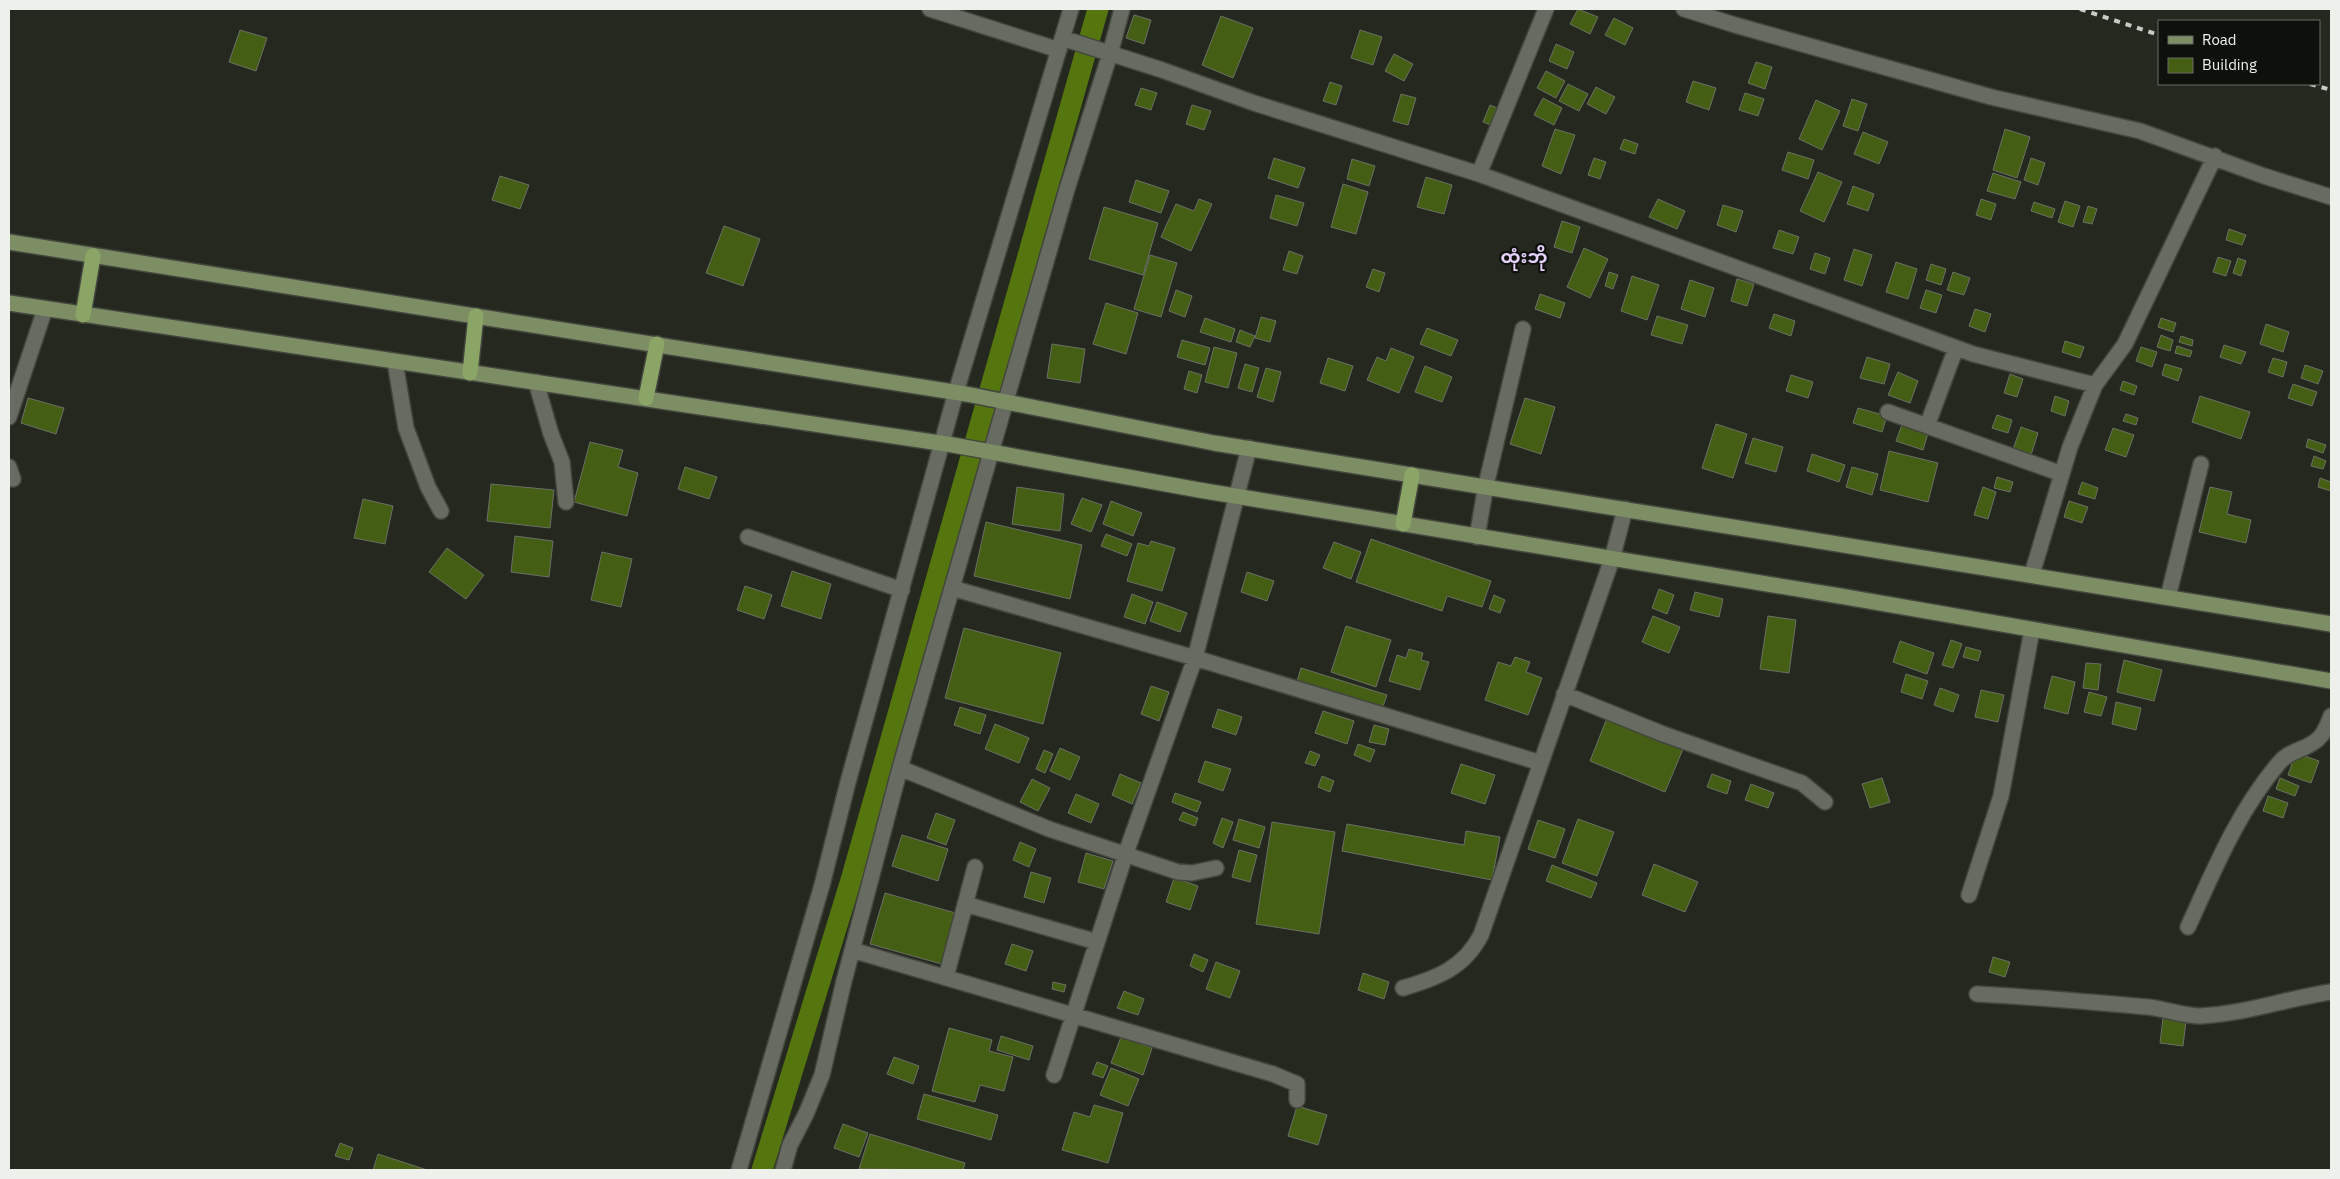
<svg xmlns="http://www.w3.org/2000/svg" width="2340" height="1179" viewBox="0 0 2340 1179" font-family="'IBM Plex Sans','Noto Sans Myanmar',sans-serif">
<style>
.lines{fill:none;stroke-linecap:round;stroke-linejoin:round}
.canal{stroke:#55760e;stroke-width:21}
.building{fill:#445e14;stroke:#6b7065}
.street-casing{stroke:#43463e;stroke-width:18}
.primary-casing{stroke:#43463e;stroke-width:18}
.highway-casing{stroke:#43463e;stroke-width:18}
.street{stroke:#676b61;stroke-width:15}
.primary{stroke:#7d8e64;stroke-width:15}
.highway{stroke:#8ba566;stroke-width:15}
.rail{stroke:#c8cbc5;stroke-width:4;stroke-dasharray:6 6;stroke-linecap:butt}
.labels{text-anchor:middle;stroke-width:4.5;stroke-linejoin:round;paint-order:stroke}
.quarter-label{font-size:18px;font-weight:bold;fill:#e5d1fa;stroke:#0e100c}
</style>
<rect width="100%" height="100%" fill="#24281f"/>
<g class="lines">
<path class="canal" d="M 762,1170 L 851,880 L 1098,9"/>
</g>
<path class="building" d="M 1578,9 L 1598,17 L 1590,34 L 1570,24 Z
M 1134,15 L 1151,20 L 1144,44 L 1126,38 Z
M 1221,16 L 1253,28 L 1233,78 L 1202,65 Z
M 1614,18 L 1633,28 L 1625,45 L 1605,35 Z
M 240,30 L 267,38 L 256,71 L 229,62 Z
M 1360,30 L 1382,37 L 1373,65 L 1351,58 Z
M 1556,44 L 1574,52 L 1567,69 L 1549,61 Z
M 1394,54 L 1413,64 L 1404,81 L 1385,71 Z
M 1756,62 L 1772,67 L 1765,89 L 1748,83 Z
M 1546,71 L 1565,81 L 1556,98 L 1537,88 Z
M 1693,81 L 1716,88 L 1709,110 L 1686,102 Z
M 1330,82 L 1342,86 L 1336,105 L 1323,101 Z
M 1568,84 L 1588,94 L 1579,111 L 1559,101 Z
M 1596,87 L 1615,97 L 1606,114 L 1587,104 Z
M 1141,88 L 1157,93 L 1151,110 L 1135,105 Z
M 1745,93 L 1764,99 L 1758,116 L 1739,110 Z
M 1401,94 L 1416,98 L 1408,125 L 1393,121 Z
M 1543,98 L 1562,108 L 1554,125 L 1534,115 Z
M 1852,99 L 1867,104 L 1858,131 L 1843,126 Z
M 1816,100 L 1840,111 L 1822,150 L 1799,139 Z
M 1192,105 L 1211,111 L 1204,130 L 1186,124 Z
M 1490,105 L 1502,110 L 1496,127 L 1483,122 Z
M 1555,129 L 1575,135 L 1561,174 L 1542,166 Z
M 2005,129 L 2030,137 L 2017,178 L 1993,170 Z
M 1863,132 L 1888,142 L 1879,164 L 1854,154 Z
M 1624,139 L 1638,144 L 1635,154 L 1620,149 Z
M 1788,152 L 1814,160 L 1808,179 L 1782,170 Z
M 1274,158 L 1305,168 L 1298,188 L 1268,178 Z
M 1594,158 L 1606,162 L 1600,179 L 1588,175 Z
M 2031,158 L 2045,163 L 2038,185 L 2024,180 Z
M 1352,159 L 1375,166 L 1369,186 L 1347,179 Z
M 1818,172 L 1842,182 L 1824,222 L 1800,211 Z
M 1993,173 L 2021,182 L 2015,199 L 1987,191 Z
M 500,176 L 529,185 L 520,209 L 492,200 Z
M 1426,177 L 1452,185 L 1444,214 L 1417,207 Z
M 1136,180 L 1169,191 L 1161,213 L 1129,202 Z
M 1343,184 L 1368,192 L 1356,234 L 1331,227 Z
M 1853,186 L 1874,194 L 1868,211 L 1847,204 Z
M 1276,195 L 1304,203 L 1297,226 L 1270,218 Z
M 1199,199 L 1212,204 L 1191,251 L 1161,237 L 1176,204 L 1194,211 Z
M 1658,199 L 1685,211 L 1677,229 L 1649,217 Z
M 1981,199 L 1996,204 L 1991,220 L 1976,215 Z
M 2065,201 L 2080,206 L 2073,227 L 2058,222 Z
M 2034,202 L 2055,209 L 2052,218 L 2031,211 Z
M 1723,205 L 1743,211 L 1736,232 L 1717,225 Z
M 2088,206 L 2097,209 L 2092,224 L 2083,222 Z
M 1104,207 L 1158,223 L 1143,275 L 1089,259 Z
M 1562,221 L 1580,227 L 1572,253 L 1554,247 Z
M 724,226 L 760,239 L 743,286 L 706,273 Z
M 2229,229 L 2246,235 L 2242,245 L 2226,240 Z
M 1779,230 L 1799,237 L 1793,254 L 1773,248 Z
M 1584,248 L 1608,259 L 1590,298 L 1567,287 Z
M 1854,249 L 1872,255 L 1862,286 L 1844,280 Z
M 1289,251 L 1303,256 L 1297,274 L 1283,270 Z
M 1815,253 L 1830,258 L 1825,274 L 1810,269 Z
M 1150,255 L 1177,263 L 1161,317 L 1134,309 Z
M 2218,257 L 2231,261 L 2226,276 L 2213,272 Z
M 2238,258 L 2246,261 L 2241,276 L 2233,273 Z
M 1896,262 L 1917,269 L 1908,299 L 1886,292 Z
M 1931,264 L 1946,269 L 1941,285 L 1926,280 Z
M 1373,269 L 1385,273 L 1379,292 L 1366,287 Z
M 1609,272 L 1618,275 L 1613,289 L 1605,286 Z
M 1953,272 L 1970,278 L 1964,295 L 1947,290 Z
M 1632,276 L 1659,285 L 1647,320 L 1621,311 Z
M 1737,279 L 1754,284 L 1747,306 L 1731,301 Z
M 1690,280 L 1714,288 L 1705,317 L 1681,309 Z
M 1176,290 L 1192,296 L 1185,317 L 1169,311 Z
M 1926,290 L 1942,295 L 1936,313 L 1920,308 Z
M 1540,294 L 1565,303 L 1560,318 L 1535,309 Z
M 1106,303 L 1138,313 L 1126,354 L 1093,344 Z
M 1975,309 L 1991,314 L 1985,332 L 1969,326 Z
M 1774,314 L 1795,321 L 1791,336 L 1769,328 Z
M 1657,316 L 1688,325 L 1682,344 L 1651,335 Z
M 1261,317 L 1276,321 L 1270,342 L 1255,338 Z
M 1205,318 L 1235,329 L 1231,342 L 1200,332 Z
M 2161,318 L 2176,323 L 2173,332 L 2158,327 Z
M 2266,324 L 2289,332 L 2283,352 L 2260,344 Z
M 1427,328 L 1458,340 L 1451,356 L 1420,344 Z
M 1240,330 L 1255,336 L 1250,347 L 1236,342 Z
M 2161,335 L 2173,340 L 2170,351 L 2157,347 Z
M 2181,336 L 2193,340 L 2192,346 L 2179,342 Z
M 1182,340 L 1210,348 L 1205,365 L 1177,357 Z
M 2065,341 L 2084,347 L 2080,358 L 2062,352 Z
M 1052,344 L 1085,349 L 1080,383 L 1047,378 Z
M 2224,345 L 2246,352 L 2241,364 L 2220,357 Z
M 2177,346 L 2192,351 L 2190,357 L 2175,353 Z
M 1214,347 L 1237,353 L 1228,388 L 1205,382 Z
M 2141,347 L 2157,352 L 2152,367 L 2136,361 Z
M 1391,348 L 1414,357 L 1399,393 L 1367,380 L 1377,357 L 1386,361 Z
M 1867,357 L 1890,364 L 1884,384 L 1860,378 Z
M 1328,358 L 1353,366 L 1345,391 L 1320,383 Z
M 2273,358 L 2287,362 L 2283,377 L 2268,372 Z
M 1245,364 L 1259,368 L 1252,392 L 1238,388 Z
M 2165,364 L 2182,369 L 2178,381 L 2162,375 Z
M 2305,365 L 2323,371 L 2318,384 L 2301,378 Z
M 1425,366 L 1452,377 L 1442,402 L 1415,392 Z
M 1266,368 L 1281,372 L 1273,402 L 1257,397 Z
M 1189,371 L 1202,375 L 1197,393 L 1184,389 Z
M 1898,372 L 1918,381 L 1910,403 L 1888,395 Z
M 2010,374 L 2023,379 L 2017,397 L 2004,393 Z
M 1791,375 L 1813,382 L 1808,398 L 1786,391 Z
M 2123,381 L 2137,386 L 2134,395 L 2120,390 Z
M 2293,384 L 2317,392 L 2312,406 L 2288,398 Z
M 2055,396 L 2069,401 L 2065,416 L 2051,411 Z
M 2200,396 L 2250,412 L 2241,439 L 2192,422 Z
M 28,398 L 64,408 L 56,434 L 21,423 Z
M 1525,398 L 1555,407 L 1541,454 L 1510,444 Z
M 1858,408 L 1887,416 L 1882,432 L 1853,423 Z
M 2126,414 L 2138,418 L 2136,425 L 2123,421 Z
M 1997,415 L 2012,420 L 2008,433 L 1992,428 Z
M 1903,422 L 1929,430 L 1923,450 L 1896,441 Z
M 1716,424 L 1747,434 L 1733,478 L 1702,468 Z
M 2021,427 L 2038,433 L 2031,455 L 2013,449 Z
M 2113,428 L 2134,435 L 2126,457 L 2105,450 Z
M 1753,438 L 1783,447 L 1776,472 L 1745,463 Z
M 2308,439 L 2326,445 L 2323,453 L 2306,447 Z
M 590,442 L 623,450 L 618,467 L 638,473 L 627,516 L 574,502 Z
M 1889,451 L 1938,463 L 1928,502 L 1880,490 Z
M 1812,454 L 1845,465 L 1839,482 L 1807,471 Z
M 2314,456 L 2326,461 L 2323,469 L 2311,466 Z
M 685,467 L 717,477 L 709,499 L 678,489 Z
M 1852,467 L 1878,474 L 1872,495 L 1846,487 Z
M 1997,477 L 2013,482 L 2010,492 L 1994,488 Z
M 2320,478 L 2331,482 L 2331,491 L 2318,487 Z
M 2082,482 L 2098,488 L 2095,499 L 2078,494 Z
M 491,484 L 554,490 L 550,528 L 487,521 Z
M 1017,487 L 1064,494 L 1060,531 L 1012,524 Z
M 1983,487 L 1996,492 L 1988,519 L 1974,515 Z
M 2210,487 L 2232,492 L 2227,514 L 2251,520 L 2246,543 L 2199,532 Z
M 1082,498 L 1102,505 L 1091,532 L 1071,524 Z
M 363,499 L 393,506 L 385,544 L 354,538 Z
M 1111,501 L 1142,513 L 1133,536 L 1103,524 Z
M 2069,501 L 2088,507 L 2082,523 L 2064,517 Z
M 986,522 L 1082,545 L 1070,599 L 974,576 Z
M 1106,534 L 1132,544 L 1127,556 L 1101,546 Z
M 515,536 L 553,541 L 549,577 L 511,572 Z
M 1371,539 L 1491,581 L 1482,607 L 1447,596 L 1442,611 L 1356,582 Z
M 1151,541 L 1175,548 L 1162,591 L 1127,581 L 1138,543 L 1149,546 Z
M 1334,542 L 1361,552 L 1351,579 L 1323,568 Z
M 447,548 L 484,575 L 466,599 L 429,572 Z
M 602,552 L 632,559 L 621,607 L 591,600 Z
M 792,571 L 831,584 L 821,619 L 781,606 Z
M 1247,572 L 1274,581 L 1267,601 L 1241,592 Z
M 745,586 L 772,595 L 764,619 L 737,610 Z
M 1659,589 L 1674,595 L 1667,614 L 1652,608 Z
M 1695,592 L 1723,599 L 1719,617 L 1690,610 Z
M 1132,594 L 1153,602 L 1145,624 L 1124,617 Z
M 1494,595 L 1505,600 L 1500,613 L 1489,609 Z
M 1157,602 L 1187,613 L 1180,632 L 1150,621 Z
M 1653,616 L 1680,627 L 1669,653 L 1642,642 Z
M 1768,616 L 1796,620 L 1789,673 L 1760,669 Z
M 1346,626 L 1391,640 L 1376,687 L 1331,672 Z
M 964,628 L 1061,653 L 1043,724 L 945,698 Z
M 1951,640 L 1962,644 L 1953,668 L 1942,665 Z
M 1900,641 L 1934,653 L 1927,674 L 1893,662 Z
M 1966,647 L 1981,651 L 1978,661 L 1963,657 Z
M 1409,649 L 1423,653 L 1421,660 L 1429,662 L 1420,690 L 1389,681 L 1397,655 L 1406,658 Z
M 1515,657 L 1530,662 L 1526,672 L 1542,678 L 1528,715 L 1485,700 L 1498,662 L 1511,666 Z
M 2124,660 L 2162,670 L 2154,701 L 2117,692 Z
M 2086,663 L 2101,664 L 2098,690 L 2083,688 Z
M 1301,668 L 1387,695 L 1381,712 L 1296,685 Z
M 1906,674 L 1928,681 L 1922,699 L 1901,692 Z
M 2052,676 L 2075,682 L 2068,714 L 2044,708 Z
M 1151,686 L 1169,692 L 1159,721 L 1141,714 Z
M 1940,688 L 1959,695 L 1953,712 L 1934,705 Z
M 1981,690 L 2004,695 L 1998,722 L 1975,717 Z
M 2089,692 L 2107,697 L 2101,716 L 2084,712 Z
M 2116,702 L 2141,708 L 2136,730 L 2112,724 Z
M 960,707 L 986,715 L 980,734 L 954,725 Z
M 1218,709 L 1242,717 L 1236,735 L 1212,727 Z
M 1323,711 L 1354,721 L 1347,744 L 1315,733 Z
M 1607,718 L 1683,749 L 1665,792 L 1590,761 Z
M 995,724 L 1029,738 L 1019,763 L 985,749 Z
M 1374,725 L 1389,729 L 1385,745 L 1369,742 Z
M 1358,744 L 1375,750 L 1370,762 L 1354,755 Z
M 1060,748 L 1080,757 L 1070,780 L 1050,771 Z
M 1044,750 L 1053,754 L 1045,773 L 1036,769 Z
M 1310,751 L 1320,755 L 1315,766 L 1305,763 Z
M 2296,753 L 2319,761 L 2311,783 L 2288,775 Z
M 1205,761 L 1231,769 L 1223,791 L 1198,782 Z
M 1461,764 L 1495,775 L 1485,804 L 1451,793 Z
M 1120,774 L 1141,783 L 1132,804 L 1112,795 Z
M 1712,774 L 1731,781 L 1727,794 L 1707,787 Z
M 1322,776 L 1334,781 L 1330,792 L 1318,787 Z
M 1882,778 L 1890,802 L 1870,808 L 1862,784 Z
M 2280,778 L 2299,786 L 2295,796 L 2276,789 Z
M 1032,779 L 1050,788 L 1038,811 L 1020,802 Z
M 1751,784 L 1774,793 L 1768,808 L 1745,800 Z
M 1175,793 L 1201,802 L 1197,812 L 1172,802 Z
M 1076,794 L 1099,804 L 1091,823 L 1068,813 Z
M 2268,796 L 2288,803 L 2283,818 L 2263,811 Z
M 1183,812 L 1198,818 L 1195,826 L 1179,820 Z
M 936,813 L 955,820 L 946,845 L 927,838 Z
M 1222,818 L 1233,822 L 1223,848 L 1213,843 Z
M 1239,819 L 1265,827 L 1259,848 L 1233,840 Z
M 1578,819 L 1614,832 L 1597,876 L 1562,863 Z
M 1538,820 L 1565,829 L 1555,858 L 1528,849 Z
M 1272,822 L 1335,832 L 1319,934 L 1256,924 Z
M 1347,824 L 1464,845 L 1466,831 L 1500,837 L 1492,880 L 1342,851 Z
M 902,835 L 948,849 L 938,881 L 892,866 Z
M 1020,842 L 1036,849 L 1029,867 L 1013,860 Z
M 1239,850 L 1257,855 L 1250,882 L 1232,877 Z
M 1086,853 L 1113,861 L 1104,889 L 1078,882 Z
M 1654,864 L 1698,882 L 1685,912 L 1642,895 Z
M 1552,865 L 1597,883 L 1591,898 L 1546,881 Z
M 1031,872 L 1051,878 L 1044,903 L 1024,897 Z
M 1174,878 L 1198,886 L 1190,910 L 1166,902 Z
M 885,893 L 959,914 L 945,965 L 870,944 Z
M 1012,944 L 1033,951 L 1026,971 L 1005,964 Z
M 1194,954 L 1208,960 L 1203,972 L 1190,966 Z
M 1993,957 L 2010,962 L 2005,977 L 1989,972 Z
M 1216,962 L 1240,971 L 1230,998 L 1206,989 Z
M 1363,973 L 1389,982 L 1384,999 L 1358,990 Z
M 1053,982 L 1066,985 L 1064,992 L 1052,989 Z
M 1124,991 L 1144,999 L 1138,1015 L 1117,1008 Z
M 2163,1018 L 2186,1021 L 2183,1046 L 2160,1043 Z
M 949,1028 L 992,1040 L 989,1051 L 1013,1057 L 1004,1091 L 980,1085 L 975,1102 L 932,1091 Z
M 1001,1036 L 1033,1046 L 1029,1060 L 997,1050 Z
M 1121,1037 L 1152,1048 L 1143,1075 L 1111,1063 Z
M 894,1057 L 919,1066 L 913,1084 L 887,1074 Z
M 1097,1062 L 1108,1066 L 1103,1078 L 1092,1074 Z
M 1111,1068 L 1139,1079 L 1128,1106 L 1100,1095 Z
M 924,1094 L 998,1115 L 991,1140 L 917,1119 Z
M 1094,1105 L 1123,1113 L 1108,1163 L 1062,1150 L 1074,1112 L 1090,1117 Z
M 1297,1106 L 1327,1115 L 1318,1145 L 1288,1136 Z
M 843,1124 L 868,1133 L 859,1157 L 834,1148 Z
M 870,1134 L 965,1163 L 963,1170 L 859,1169 Z
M 340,1143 L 353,1148 L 349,1160 L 335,1156 Z
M 378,1154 L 427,1170 L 373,1170 Z"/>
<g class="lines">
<g class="street-casing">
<path id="street" d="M 930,9 L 1059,50
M 1684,9 L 1735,25 L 1991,97 L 2140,131 L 2264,176 L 2331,197
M 1062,38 L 1162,70 L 1254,103 L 1479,174 L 1973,354 L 2095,385
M 1479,174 L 1546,9
M 395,362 L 406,428 L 428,487 L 441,511
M 536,382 L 551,434 L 562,462 L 566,502
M 1888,412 L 2062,474
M 9,417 L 45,309
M 1927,426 L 1956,348
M 9,467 L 13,479
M 748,537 L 902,590
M 1477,537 L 1486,485 L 1523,329
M 2032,574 L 2070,447 L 2095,385 L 2125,344 L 2215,156
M 952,588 L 1195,658 L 1541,763
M 2168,597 L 2201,464
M 1564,694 L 1663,734 L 1802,783 L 1825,802
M 900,768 L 1049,829 L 1178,872 L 1192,873 L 1216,868
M 1969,895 L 2001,796 L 2032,630
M 965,904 L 1097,942
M 2188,927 C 2214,870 2238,811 2279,763 C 2289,750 2307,750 2318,739 C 2325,733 2328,724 2331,716
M 852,950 L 1273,1074 L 1297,1084 L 1297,1100
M 946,977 L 975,867
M 1403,988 C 1437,978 1464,968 1481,935 L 1612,559 L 1625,509
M 1977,994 C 2035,997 2091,1002 2148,1007 C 2166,1009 2183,1016 2200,1016 C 2245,1014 2288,998 2331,992
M 1054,1075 L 1126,853 L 1195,658 L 1249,448
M 739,1170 L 822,885 L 848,782 L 956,392 L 1071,9
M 783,1170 L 790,1145 L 806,1114 L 822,1075 L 844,981 L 900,768 L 1067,189 L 1110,54 L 1122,9"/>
</g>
<g class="primary-casing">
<path id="primary" d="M 9,242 L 966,394 L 1214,443 L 2331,624
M 9,303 L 953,445 L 1199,490 L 1840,596 L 2331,681"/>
</g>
<g class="highway-casing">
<path id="highway" d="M 83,315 L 93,256
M 470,373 L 476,316
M 646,398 L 657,344
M 1403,524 L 1412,475"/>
</g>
<use href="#street" class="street"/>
<use href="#primary" class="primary"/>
<use href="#highway" class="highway"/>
<path class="rail" d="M 2080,9 L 2159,35
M 2310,84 L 2331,90"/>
</g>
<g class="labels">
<g class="quarter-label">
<text x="1524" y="263">ထုံးဘို</text>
</g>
</g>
<rect width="2340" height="1179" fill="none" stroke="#eef1eb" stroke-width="20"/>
<rect x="2158" y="20" width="162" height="65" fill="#0e100c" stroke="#686a65"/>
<rect x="2168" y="36" width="25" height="8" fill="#7d8e64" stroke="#686a65"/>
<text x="2202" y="45" font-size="15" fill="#eef1eb">Road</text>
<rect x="2168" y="58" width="25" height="15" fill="#445e14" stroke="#686a65"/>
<text x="2202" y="70" font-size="15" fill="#eef1eb">Building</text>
</svg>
